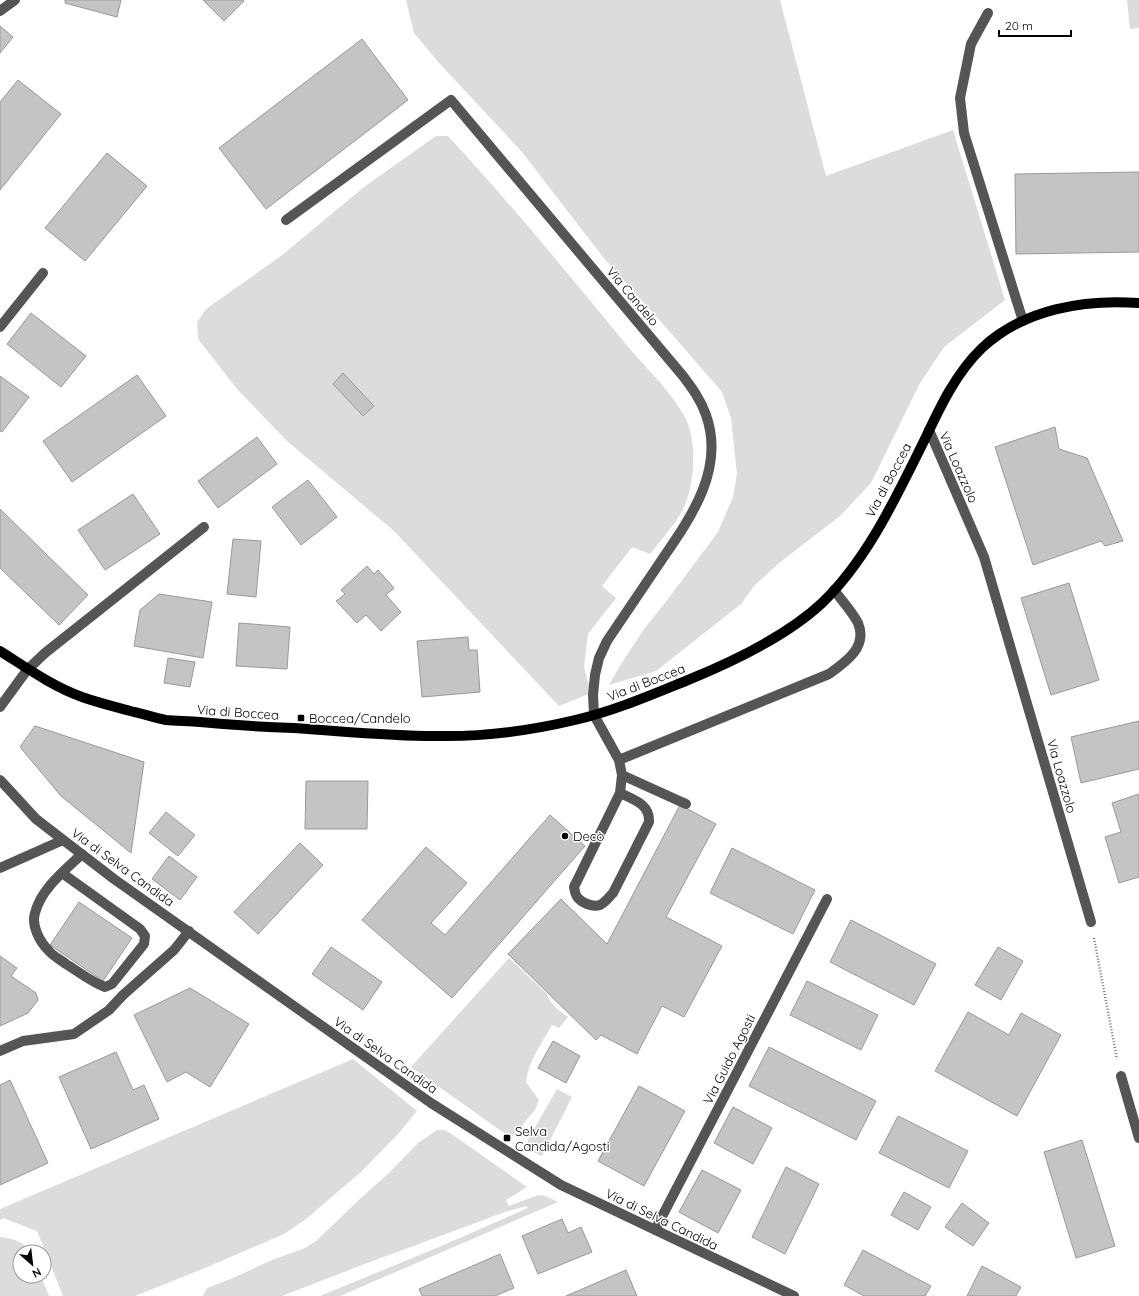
<svg xmlns="http://www.w3.org/2000/svg" width="1139" height="1296" viewBox="0 0 1139 1296" font-family="Quicksand,sans-serif">
<style>
.green{fill:#dcdcdc}
.building{fill:#c4c4c4;stroke:#999}
.lines{fill:none;stroke-linecap:round;stroke-linejoin:round}
.path{stroke:#777;stroke-width:2.5;stroke-dasharray:1 2;stroke-linecap:butt}
.minor{stroke:#555;stroke-width:10}
.major{stroke:#000;stroke-width:10}
.poi-dot{fill:#000;stroke:#fff;stroke-width:1.5}
.labels{text-anchor:middle;stroke-width:3;stroke-linejoin:round;paint-order:stroke}
.street-label{font-size:13px;fill:#000;stroke:#fff}
.poi-label{font-size:13px;fill:#000;stroke:#fff;text-anchor:start}
</style>
<rect width="100%" height="100%" fill="#fff"/>
<path class="green" d="M 406,0 L 780,0 L 826,176 L 953,130 L 1005,300 L 944,347 L 920,383 L 871,483 L 840,516 L 779,563 L 754,586 L 741,604 L 656,671 L 609,685 L 621,664 L 644,629 L 665,603 L 718,532 L 733,497 L 737,474 L 731,418 L 722,392 L 670,332 L 603,257 L 522,152 L 440,64 L 414,33 Z
M 1127,0 L 1139,0 L 1139,28 L 1130,29 Z
M 436,136 L 448,136 C 511,204 570,276 629,348 C 647,369 683,403 690,430 C 696,456 694,489 681,513 C 672,528 660,541 650,554 L 632,547 L 602,586 L 616,598 L 588,634 L 584,667 L 591,693 L 559,706 L 394,531 L 287,441 L 237,389 L 198,339 L 197,322 L 206,309 L 281,256 L 364,187 Z
M 509,958 L 547,994 C 549,1004 560,1011 568,1017 L 559,1028 L 552,1025 C 542,1043 528,1061 526,1082 L 539,1100 L 535,1110 L 511,1138 L 411,1067 Z
M 353,1059 L 417,1111 L 398,1134 L 361,1172 L 306,1219 L 284,1234 L 205,1268 L 135,1296 L 63,1296 L 37,1231 L 3,1218 L 0,1220 L 0,1209 Z
M 557,1089 L 572,1097 L 542,1156 L 527,1149 L 528,1140 Z
M 437,1130 L 445,1130 L 453,1135 L 527,1187 L 506,1200 L 509,1206 L 538,1195 L 546,1196 L 558,1202 L 340,1296 L 320,1296 L 439,1247 L 528,1208 L 526,1206 L 505,1212 L 362,1265 L 282,1296 L 203,1296 L 207,1288 L 233,1278 L 272,1260 L 305,1248 L 316,1241 L 362,1197 L 389,1173 L 418,1143 Z
M 0,1237 C 11,1238 24,1241 30,1252 L 20,1252 L 20,1276 L 41,1276 L 49,1296 L 0,1296 Z"/>
<path class="building" d="M 65,0 L 121,0 L 117,17 L 65,3 Z
M 203,0 L 243,0 L 244,1 L 224,21 Z
M 0,26 L 13,37 L 0,53 Z
M 362,39 L 408,100 L 266,209 L 219,148 Z
M 18,80 L 61,114 L 0,190 L 0,102 Z
M 107,153 L 147,186 L 85,261 L 45,228 Z
M 1139,172 L 1139,252 L 1016,254 L 1015,174 Z
M 31,313 L 86,356 L 61,387 L 7,344 Z
M 343,373 L 374,406 L 363,416 L 333,384 Z
M 137,375 L 166,416 L 72,482 L 43,441 Z
M 0,376 L 29,397 L 2,432 L 0,431 Z
M 1055,427 L 1059,449 L 1087,458 L 1123,541 L 1105,546 L 1101,541 L 1033,565 L 995,447 Z
M 257,437 L 277,464 L 218,508 L 198,481 Z
M 308,480 L 337,517 L 301,545 L 272,507 Z
M 133,494 L 160,534 L 105,570 L 78,530 Z
M 0,509 L 88,595 L 59,625 L 0,568 Z
M 233,539 L 261,541 L 256,597 L 227,594 Z
M 367,566 L 374,574 L 378,570 L 394,588 L 386,595 L 401,612 L 381,631 L 366,615 L 357,623 L 336,601 L 345,594 L 341,590 Z
M 1069,583 L 1099,680 L 1051,695 L 1021,598 Z
M 159,594 L 212,602 L 203,658 L 134,646 L 140,610 Z
M 239,623 L 290,627 L 287,669 L 236,666 Z
M 468,637 L 469,650 L 477,650 L 480,692 L 422,697 L 417,641 Z
M 168,658 L 195,662 L 190,687 L 164,683 Z
M 1139,721 L 1139,769 L 1081,783 L 1071,737 Z
M 35,726 L 144,762 L 131,853 L 61,796 L 20,747 Z
M 306,781 L 368,781 L 367,829 L 305,829 Z
M 1139,794 L 1139,877 L 1119,883 L 1105,837 L 1121,832 L 1112,803 Z
M 680,805 L 716,824 L 666,917 L 722,946 L 684,1017 L 662,1006 L 637,1054 L 601,1035 L 596,1040 L 508,954 L 561,899 L 607,944 Z
M 166,812 L 195,835 L 178,856 L 149,833 Z
M 550,815 L 585,846 L 452,998 L 362,920 L 426,847 L 467,883 L 431,923 L 445,935 Z
M 300,843 L 323,865 L 258,934 L 234,912 Z
M 732,848 L 815,890 L 793,934 L 710,893 Z
M 169,856 L 197,877 L 180,900 L 152,879 Z
M 79,902 L 132,938 L 103,981 L 50,945 Z
M 851,920 L 936,964 L 914,1005 L 830,962 Z
M 331,947 L 382,982 L 363,1010 L 312,974 Z
M 998,947 L 1023,961 L 1001,1000 L 975,985 Z
M 0,956 L 17,968 L 11,976 L 36,993 L 38,1000 L 28,1013 L 0,1026 Z
M 807,981 L 878,1015 L 861,1050 L 790,1015 Z
M 190,988 L 249,1024 L 210,1087 L 186,1072 L 167,1082 L 134,1015 Z
M 968,1012 L 1009,1035 L 1021,1013 L 1061,1035 L 1017,1116 L 935,1071 Z
M 553,1041 L 580,1056 L 566,1083 L 538,1068 Z
M 769,1047 L 876,1101 L 856,1140 L 749,1086 Z
M 116,1052 L 133,1090 L 144,1085 L 159,1119 L 91,1149 L 59,1077 Z
M 10,1080 L 48,1163 L 0,1185 L 0,1085 Z
M 639,1086 L 685,1111 L 644,1186 L 598,1161 Z
M 733,1107 L 772,1128 L 753,1164 L 714,1143 Z
M 898,1116 L 968,1151 L 949,1188 L 879,1153 Z
M 1082,1140 L 1115,1246 L 1076,1258 L 1044,1152 Z
M 786,1167 L 819,1184 L 785,1254 L 752,1237 Z
M 702,1170 L 741,1190 L 718,1233 L 679,1212 Z
M 904,1192 L 931,1207 L 918,1230 L 891,1215 Z
M 962,1203 L 989,1223 L 973,1246 L 945,1227 Z
M 562,1219 L 568,1233 L 581,1227 L 592,1252 L 538,1274 L 522,1236 Z
M 863,1250 L 931,1286 L 925,1296 L 864,1296 L 844,1285 Z
M 500,1254 L 514,1288 L 495,1296 L 422,1296 L 419,1289 Z
M 982,1266 L 1021,1287 L 1016,1296 L 967,1296 Z
M 626,1270 L 637,1296 L 566,1296 Z"/>
<g class="lines">
<path class="path" d="M 1094,938 L 1117,1059"/>
<path class="minor" d="M 0,11 L 15,0
M 988,13 L 971,44 L 960,98 L 964,133 L 1023,321
M 286,220 L 451,100 L 683,376 C 692,388 701,400 706,415 C 725,468 692,516 663,558 C 645,585 626,613 607,641 L 599,658 L 595,675 L 593,695 L 594,715 L 619,760 L 622,775 L 620,793 L 574,887 C 575,891 575,896 579,899 C 584,904 594,907 600,905 C 606,902 609,897 613,893 L 649,822 C 650,804 634,800 620,793
M 0,327 L 43,273
M 929,430 L 984,557 L 1091,922
M 0,707 L 27,670 L 45,653 L 204,527
M 619,760 L 829,674 C 846,662 868,647 858,623 C 854,614 840,598 834,590
M 622,775 L 686,804
M 0,780 L 36,819 L 114,879 L 431,1103 L 561,1185 L 794,1296
M 0,868 L 63,840
M 62,873 L 140,929 L 145,936 L 144,944 L 112,984 L 105,987 C 91,982 79,972 66,964 C 61,960 53,956 49,951 C 40,942 31,926 35,913 C 41,889 65,870 82,854
M 0,1051 L 23,1041 L 74,1034 L 109,1010 L 123,995 L 174,950 L 189,931
M 1121,1076 L 1139,1138
M 655,1230 L 827,899"/>
<path class="major" d="M 0,651 C 27,668 52,686 82,697 C 99,703 116,707 134,712 C 144,714 155,718 166,720 C 177,721 189,721 200,722 C 231,725 262,727 294,728 C 341,731 388,736 435,736 C 481,737 529,731 575,720 C 614,711 651,695 688,680 C 732,662 787,636 822,603 C 868,559 897,495 925,439 C 940,407 956,373 982,348 C 1024,309 1084,299 1139,303"/>
</g>
<g class="poi-dot">
<rect x="297" y="714" width="8" height="8" rx="2"/>
<circle cx="565" cy="836" r="4"/>
<rect x="503" y="1134" width="8" height="8" rx="2"/>
</g>
<g class="labels">
<g class="street-label">
<text transform="translate(633 296) rotate(50)" y="5">Via Candelo</text>
<text transform="translate(959 467) rotate(66)" y="5">Via Loazzolo</text>
<text transform="translate(888 480) rotate(-62)" y="5">Via di Boccea</text>
<text transform="translate(646 682) rotate(-21)" y="5">Via di Boccea</text>
<text transform="translate(238 712) rotate(4)" y="5">Via di Boccea</text>
<text transform="translate(1062 776) rotate(74)" y="5">Via Loazzolo</text>
<text transform="translate(123 867) rotate(36)" y="5">Via di Selva Candida</text>
<text transform="translate(386 1055) rotate(35)" y="5">Via di Selva Candida</text>
<text transform="translate(729 1059) rotate(-63)" y="5">Via Guido Agosti</text>
<text transform="translate(662 1219) rotate(26)" y="5">Via di Selva Candida</text>
</g>
<g class="poi-label">
<text x="309" y="723">Boccea/Candelo</text>
<text x="573" y="841">Decò</text>
<text x="515" y="1136">Selva<tspan x="515" dy="15">Candida/Agosti</tspan></text>
</g>
</g>
<g transform="translate(32 1264) rotate(152)"><circle r="19" fill="#ffffff" stroke="#999999"/>
<path d="M0-3L7 15L0 10L-7 15Z" fill="#000000"/>
<text y="-6" font-size="11" font-weight="bold" text-anchor="middle" fill="#000000">N</text>
</g>
<path d="M999 30v6h72v-6" fill="none" stroke="#000000" stroke-width="2"/>
<text x="1005" y="30" font-size="12" fill="#000000" stroke="#ffffff" stroke-width="3" paint-order="stroke">20 m</text>
</svg>
